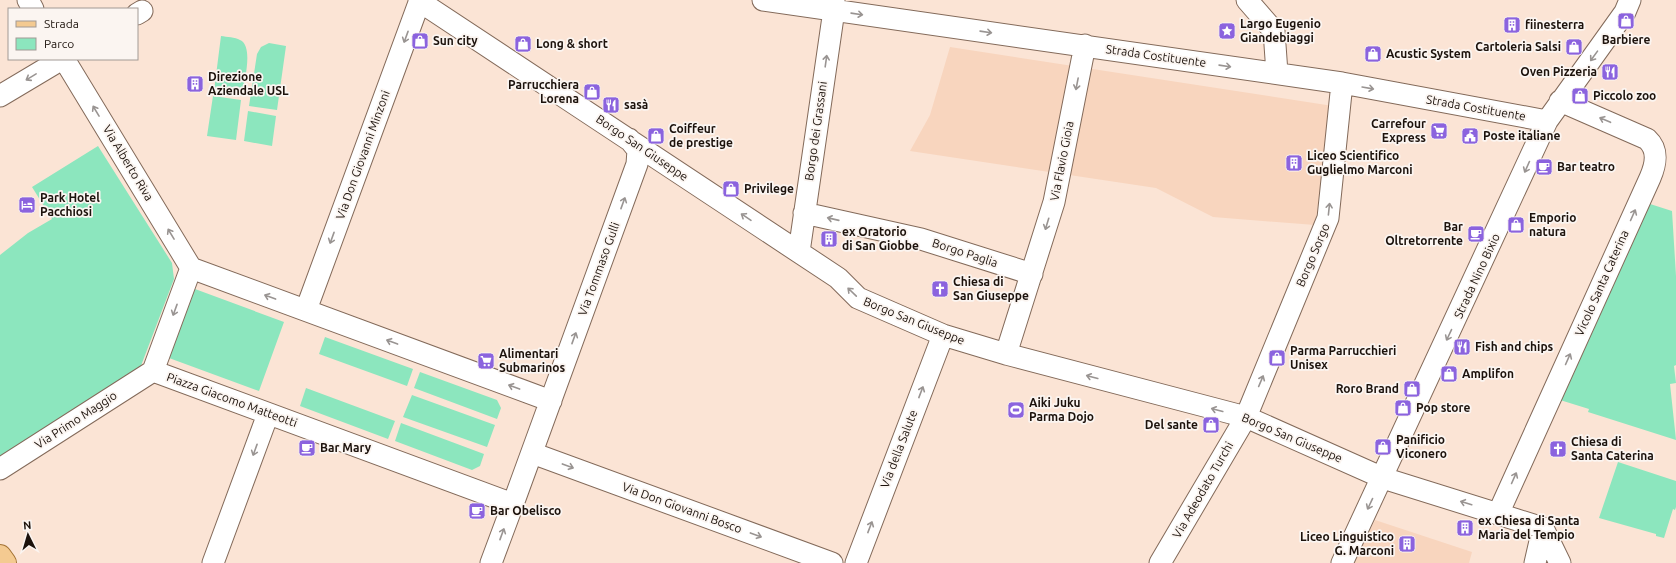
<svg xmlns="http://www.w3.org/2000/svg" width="1676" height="563" viewBox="0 0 1676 563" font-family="Ubuntu,sans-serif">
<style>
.built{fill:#f8d5be}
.green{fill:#8ce6be}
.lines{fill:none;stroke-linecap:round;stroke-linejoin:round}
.minor-casing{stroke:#836a5a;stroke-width:23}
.major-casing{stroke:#a37233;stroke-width:24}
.minor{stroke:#fff;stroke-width:21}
.major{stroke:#f4ca91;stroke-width:22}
.oneway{stroke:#999492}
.labels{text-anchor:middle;stroke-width:3.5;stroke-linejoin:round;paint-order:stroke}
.poi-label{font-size:12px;font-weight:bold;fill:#1c120c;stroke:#fbf5f1;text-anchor:start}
.street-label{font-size:12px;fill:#1c120c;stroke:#fbf5f1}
</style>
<rect width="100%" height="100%" fill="#fbe4d5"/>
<path class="built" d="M 950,47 L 1333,106 L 1315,225 L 1213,217 L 1156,188 L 910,151 L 930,115 Z
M 1375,520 L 1472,552 L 1469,563 L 1354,563 Z"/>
<path class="green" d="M 221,36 C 227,37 235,37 240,40 C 254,46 244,82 242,95 L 214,91 Z
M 269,43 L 286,46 L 277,110 L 249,106 L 257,54 L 261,47 Z
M 213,96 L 241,100 L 236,140 L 207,136 Z
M 248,111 L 276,116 L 272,146 L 244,141 Z
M 98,146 L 172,263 L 174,279 L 139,371 L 0,460 L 0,255 L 28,233 L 52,219 L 32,187 Z
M 1647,203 L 1672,211 L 1676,276 L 1676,365 L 1674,366 L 1676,383 L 1670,384 L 1676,440 L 1588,412 L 1589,409 L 1560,400 Z
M 195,289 L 284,322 L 259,391 L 169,358 Z
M 325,337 L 413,369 L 407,386 L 319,354 Z
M 420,372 L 497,400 L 501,408 L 497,419 L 414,388 Z
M 306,388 L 395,421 L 388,439 L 300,406 Z
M 412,395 L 495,425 L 487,447 L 403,417 Z
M 401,423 L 484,454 L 480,466 L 472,470 L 395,441 Z
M 1618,462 L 1676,481 L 1676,507 L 1675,510 L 1673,509 L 1664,538 L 1656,536 L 1656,534 L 1599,518 Z"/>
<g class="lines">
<g class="minor-casing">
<path id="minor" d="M 28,0 L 33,9
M 763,0 L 1342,83 L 1547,121
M 1247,0 L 1274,31 L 1277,73
M 419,1 L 838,278 L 858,298 L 943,335 L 1006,354 L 1246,417 L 1383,478 L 1543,528
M 137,14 L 142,11
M 64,59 L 191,268
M 0,96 L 62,59
M 804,213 L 921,239 L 1032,274
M 799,252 L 834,10 L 834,0
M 306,310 L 420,0
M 1006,354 L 1054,202 L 1085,45
M 551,401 L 191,268 L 153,371 L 513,504 L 637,164 L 638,150 L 629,139
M 532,453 L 832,563
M 0,469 L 153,371
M 1498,514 L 1650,178 C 1656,164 1659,150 1647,139 L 1560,101
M 1543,528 L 1560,563
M 213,563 L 268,414
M 491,563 L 513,504
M 856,563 L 943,335
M 1160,563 L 1246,417 L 1328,218 L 1342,83
M 1342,563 L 1547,121 L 1625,12 L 1630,0
M 1535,563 L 1543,528"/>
</g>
<g class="major-casing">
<path id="major" d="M 0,556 L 5,563"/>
</g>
<use href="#minor" class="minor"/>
<use href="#major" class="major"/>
</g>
<defs><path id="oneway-shaft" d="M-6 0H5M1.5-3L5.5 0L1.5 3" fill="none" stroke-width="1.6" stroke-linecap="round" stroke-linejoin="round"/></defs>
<g class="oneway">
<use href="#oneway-shaft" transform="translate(857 14) rotate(8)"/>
<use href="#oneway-shaft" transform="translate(986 32) rotate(8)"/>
<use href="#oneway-shaft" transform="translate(406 37) rotate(110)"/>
<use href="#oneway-shaft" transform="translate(1594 56) rotate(126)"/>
<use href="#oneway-shaft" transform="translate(826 61) rotate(-82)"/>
<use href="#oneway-shaft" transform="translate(1225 66) rotate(8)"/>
<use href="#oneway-shaft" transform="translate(31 77) rotate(149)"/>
<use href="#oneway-shaft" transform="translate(1077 84) rotate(101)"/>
<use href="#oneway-shaft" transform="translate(1368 88) rotate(10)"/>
<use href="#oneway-shaft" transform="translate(96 111) rotate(-121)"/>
<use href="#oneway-shaft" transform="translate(1605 120) rotate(-157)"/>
<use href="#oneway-shaft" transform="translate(1527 167) rotate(114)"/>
<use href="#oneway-shaft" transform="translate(623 203) rotate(-70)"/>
<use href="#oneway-shaft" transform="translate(1329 209) rotate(-84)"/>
<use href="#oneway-shaft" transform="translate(1633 215) rotate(-66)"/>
<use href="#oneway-shaft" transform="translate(746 217) rotate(-146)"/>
<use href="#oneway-shaft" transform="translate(833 219) rotate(-167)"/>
<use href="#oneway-shaft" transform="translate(1047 224) rotate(107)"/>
<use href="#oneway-shaft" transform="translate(171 234) rotate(-121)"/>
<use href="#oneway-shaft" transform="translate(332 238) rotate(110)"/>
<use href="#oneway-shaft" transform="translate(852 292) rotate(-136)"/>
<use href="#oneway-shaft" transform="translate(270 297) rotate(-160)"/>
<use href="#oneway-shaft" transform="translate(175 310) rotate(110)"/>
<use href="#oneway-shaft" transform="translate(1449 335) rotate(115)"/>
<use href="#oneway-shaft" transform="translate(574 338) rotate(-70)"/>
<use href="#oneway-shaft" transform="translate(392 342) rotate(-160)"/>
<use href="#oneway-shaft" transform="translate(1568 359) rotate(-66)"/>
<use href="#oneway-shaft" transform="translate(1092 377) rotate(-165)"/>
<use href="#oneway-shaft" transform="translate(1261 381) rotate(-67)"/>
<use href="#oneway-shaft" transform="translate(514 387) rotate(-160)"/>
<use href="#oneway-shaft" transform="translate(921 392) rotate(-69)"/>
<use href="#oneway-shaft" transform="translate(1217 410) rotate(-165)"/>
<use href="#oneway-shaft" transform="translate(255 450) rotate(110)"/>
<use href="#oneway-shaft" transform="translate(568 466) rotate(20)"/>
<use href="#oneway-shaft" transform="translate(1514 478) rotate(-66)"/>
<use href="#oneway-shaft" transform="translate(1466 503) rotate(-163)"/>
<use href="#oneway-shaft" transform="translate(1370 504) rotate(115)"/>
<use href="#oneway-shaft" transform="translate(870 527) rotate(-69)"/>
<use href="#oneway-shaft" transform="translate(502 534) rotate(-70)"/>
<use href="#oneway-shaft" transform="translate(756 535) rotate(20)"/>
</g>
<defs>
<g id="shop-square" transform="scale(0.9)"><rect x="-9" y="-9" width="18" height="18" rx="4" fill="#8b63de" stroke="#fbf5f1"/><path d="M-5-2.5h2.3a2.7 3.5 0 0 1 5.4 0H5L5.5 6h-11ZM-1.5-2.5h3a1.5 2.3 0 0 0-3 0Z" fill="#fff"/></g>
<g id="building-square" transform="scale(0.9)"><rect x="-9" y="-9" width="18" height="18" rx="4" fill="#8b63de" stroke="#fbf5f1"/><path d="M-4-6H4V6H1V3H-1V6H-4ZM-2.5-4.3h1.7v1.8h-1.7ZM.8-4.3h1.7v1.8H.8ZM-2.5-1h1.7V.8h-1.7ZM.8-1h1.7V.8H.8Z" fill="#fff"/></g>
<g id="sight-square" transform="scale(0.9)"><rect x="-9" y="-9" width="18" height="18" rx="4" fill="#8b63de" stroke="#fbf5f1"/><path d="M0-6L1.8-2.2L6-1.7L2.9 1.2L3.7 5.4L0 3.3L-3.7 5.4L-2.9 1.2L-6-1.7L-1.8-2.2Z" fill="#fff"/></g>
<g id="restaurant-square" transform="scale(0.9)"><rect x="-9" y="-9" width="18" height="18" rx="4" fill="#8b63de" stroke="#fbf5f1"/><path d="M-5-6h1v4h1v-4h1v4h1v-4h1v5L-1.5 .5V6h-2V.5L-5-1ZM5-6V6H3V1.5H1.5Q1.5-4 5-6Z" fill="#fff"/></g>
<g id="supermarket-square" transform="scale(0.9)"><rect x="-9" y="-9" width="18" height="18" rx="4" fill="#8b63de" stroke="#fbf5f1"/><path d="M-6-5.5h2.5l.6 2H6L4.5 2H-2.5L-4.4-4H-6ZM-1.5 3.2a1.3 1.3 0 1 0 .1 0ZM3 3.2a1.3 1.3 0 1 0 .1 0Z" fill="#fff"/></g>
<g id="civic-square" transform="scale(0.9)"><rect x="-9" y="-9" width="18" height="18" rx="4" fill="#8b63de" stroke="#fbf5f1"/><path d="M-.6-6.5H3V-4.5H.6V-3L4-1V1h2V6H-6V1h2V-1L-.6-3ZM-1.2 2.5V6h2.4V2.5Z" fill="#fff"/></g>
<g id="cafe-square" transform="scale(0.9)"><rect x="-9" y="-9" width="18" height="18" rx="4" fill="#8b63de" stroke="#fbf5f1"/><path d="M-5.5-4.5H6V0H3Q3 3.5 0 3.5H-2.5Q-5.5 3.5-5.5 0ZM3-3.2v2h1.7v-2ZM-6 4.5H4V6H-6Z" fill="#fff"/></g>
<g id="hotel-square" transform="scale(0.9)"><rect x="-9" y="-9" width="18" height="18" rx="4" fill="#8b63de" stroke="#fbf5f1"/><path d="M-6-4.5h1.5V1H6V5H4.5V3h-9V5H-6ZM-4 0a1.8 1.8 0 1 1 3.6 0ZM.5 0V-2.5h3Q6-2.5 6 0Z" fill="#fff"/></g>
<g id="church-square" transform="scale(0.9)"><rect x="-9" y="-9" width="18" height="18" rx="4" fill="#8b63de" stroke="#fbf5f1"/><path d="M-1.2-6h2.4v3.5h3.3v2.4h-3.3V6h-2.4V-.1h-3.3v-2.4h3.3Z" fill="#fff"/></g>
<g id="stadium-square" transform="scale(0.9)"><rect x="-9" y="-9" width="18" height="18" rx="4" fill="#8b63de" stroke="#fbf5f1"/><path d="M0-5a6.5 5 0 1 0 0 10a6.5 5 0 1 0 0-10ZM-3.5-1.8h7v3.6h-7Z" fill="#fff"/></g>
</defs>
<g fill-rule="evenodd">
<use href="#shop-square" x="1626" y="21"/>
<use href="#building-square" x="1512" y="25"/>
<use href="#sight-square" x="1227" y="31"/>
<use href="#shop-square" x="420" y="41"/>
<use href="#shop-square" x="523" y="44"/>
<use href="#shop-square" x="1574" y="47"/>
<use href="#shop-square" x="1373" y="54"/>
<use href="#restaurant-square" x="1610" y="72"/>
<use href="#building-square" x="195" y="84"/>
<use href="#shop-square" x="592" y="92"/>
<use href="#shop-square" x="1580" y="96"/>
<use href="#restaurant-square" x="611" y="105"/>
<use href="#supermarket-square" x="1439" y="131"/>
<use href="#shop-square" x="656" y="136"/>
<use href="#civic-square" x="1470" y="136"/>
<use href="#building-square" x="1294" y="163"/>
<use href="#cafe-square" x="1544" y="167"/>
<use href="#shop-square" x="731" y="189"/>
<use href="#hotel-square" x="27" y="205"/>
<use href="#shop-square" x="1516" y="225"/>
<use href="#cafe-square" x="1476" y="234"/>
<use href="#building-square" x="829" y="239"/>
<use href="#church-square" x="940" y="289"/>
<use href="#restaurant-square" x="1462" y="347"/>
<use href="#shop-square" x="1277" y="358"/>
<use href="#supermarket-square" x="486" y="361"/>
<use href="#shop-square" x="1449" y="374"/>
<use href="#shop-square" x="1412" y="389"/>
<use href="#shop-square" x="1403" y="408"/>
<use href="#stadium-square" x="1016" y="410"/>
<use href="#shop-square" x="1211" y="425"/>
<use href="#shop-square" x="1383" y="447"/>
<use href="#cafe-square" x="307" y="448"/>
<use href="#church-square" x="1558" y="449"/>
<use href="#cafe-square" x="477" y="511"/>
<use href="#building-square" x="1465" y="528"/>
<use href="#building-square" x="1407" y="544"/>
</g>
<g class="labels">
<g class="poi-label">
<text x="1240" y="28">Largo Eugenio<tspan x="1240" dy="14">Giandebiaggi</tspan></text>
<text x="1525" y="29">fiinesterra</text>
<text x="1626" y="44" text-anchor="middle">Barbiere</text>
<text x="433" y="45">Sun city</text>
<text x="536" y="48">Long &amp; short</text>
<text x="1561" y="51" text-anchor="end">Cartoleria Salsi</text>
<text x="1386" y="58">Acustic System</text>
<text x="1597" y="76" text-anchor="end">Oven Pizzeria</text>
<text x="208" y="81">Direzione<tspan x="208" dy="14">Aziendale USL</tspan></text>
<text x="579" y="89" text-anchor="end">Parrucchiera<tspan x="579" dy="14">Lorena</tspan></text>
<text x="1593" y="100">Piccolo zoo</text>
<text x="624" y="109">sasà</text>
<text x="1426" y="128" text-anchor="end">Carrefour<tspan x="1426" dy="14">Express</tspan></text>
<text x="669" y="133">Coiffeur<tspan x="669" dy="14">de prestige</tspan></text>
<text x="1483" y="140">Poste italiane</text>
<text x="1307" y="160">Liceo Scientifico<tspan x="1307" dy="14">Guglielmo Marconi</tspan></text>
<text x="1557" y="171">Bar teatro</text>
<text x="744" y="193">Privilege</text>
<text x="40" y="202">Park Hotel<tspan x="40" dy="14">Pacchiosi</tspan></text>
<text x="1529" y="222">Emporio<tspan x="1529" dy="14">natura</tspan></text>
<text x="1463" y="231" text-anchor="end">Bar<tspan x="1463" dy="14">Oltretorrente</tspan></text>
<text x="842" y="236">ex Oratorio<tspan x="842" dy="14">di San Giobbe</tspan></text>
<text x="953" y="286">Chiesa di<tspan x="953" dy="14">San Giuseppe</tspan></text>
<text x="1475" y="351">Fish and chips</text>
<text x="1290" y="355">Parma Parrucchieri<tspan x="1290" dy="14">Unisex</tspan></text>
<text x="499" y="358">Alimentari<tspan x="499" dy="14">Submarinos</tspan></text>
<text x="1462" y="378">Amplifon</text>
<text x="1399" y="393" text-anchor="end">Roro Brand</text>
<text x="1029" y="407">Aiki Juku<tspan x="1029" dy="14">Parma Dojo</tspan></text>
<text x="1416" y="412">Pop store</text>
<text x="1198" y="429" text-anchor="end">Del sante</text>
<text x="1396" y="444">Panificio<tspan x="1396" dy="14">Viconero</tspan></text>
<text x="1571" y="446">Chiesa di<tspan x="1571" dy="14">Santa Caterina</tspan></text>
<text x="320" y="452">Bar Mary</text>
<text x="490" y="515">Bar Obelisco</text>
<text x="1478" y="525">ex Chiesa di Santa<tspan x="1478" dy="14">Maria del Tempio</tspan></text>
<text x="1394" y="541" text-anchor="end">Liceo Linguistico<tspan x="1394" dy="14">G. Marconi</tspan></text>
</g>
<g class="street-label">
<text transform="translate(1156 56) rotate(8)" y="4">Strada Costituente</text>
<text transform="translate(1476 108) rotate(10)" y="4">Strada Costituente</text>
<text transform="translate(816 131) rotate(-82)" y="4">Borgo dei Grassani</text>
<text transform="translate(642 148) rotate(34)" y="4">Borgo San Giuseppe</text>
<text transform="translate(363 155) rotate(-70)" y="4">Via Don Giovanni Minzoni</text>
<text transform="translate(1062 161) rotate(-79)" y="4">Via Flavio Gioia</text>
<text transform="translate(128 163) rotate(59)" y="4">Via Alberto Riva</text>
<text transform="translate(965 253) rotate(18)" y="4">Borgo Paglia</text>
<text transform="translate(1313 255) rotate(-67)" y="4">Borgo Sorgo</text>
<text transform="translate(599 269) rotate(-70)" y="4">Via Tommaso Gulli</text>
<text transform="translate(1477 276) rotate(-65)" y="4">Strada Nino Bixio</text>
<text transform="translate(1602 283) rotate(-66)" y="4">Vicolo Santa Caterina</text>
<text transform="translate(914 321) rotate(22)" y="4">Borgo San Giuseppe</text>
<text transform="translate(232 400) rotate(20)" y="4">Piazza Giacomo Matteotti</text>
<text transform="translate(76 420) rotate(-33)" y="4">Via Primo Maggio</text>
<text transform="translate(1292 438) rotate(23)" y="4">Borgo San Giuseppe</text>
<text transform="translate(899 449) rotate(-69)" y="4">Via della Salute</text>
<text transform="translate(1203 490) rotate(-60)" y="4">Via Adeodato Turchi</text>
<text transform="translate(682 508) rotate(20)" y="4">Via Don Giovanni Bosco</text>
</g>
</g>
<rect x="8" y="8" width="130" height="52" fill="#fbf5f1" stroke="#a29a95"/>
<rect x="16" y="21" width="20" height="6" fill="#f4ca91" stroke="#a29a95"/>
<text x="44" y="28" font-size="12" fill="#1c120c">Strada</text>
<rect x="16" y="38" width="20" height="12" fill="#8ce6be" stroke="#a29a95"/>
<text x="44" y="48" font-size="12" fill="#1c120c">Parco</text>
<g transform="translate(28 535) rotate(355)" stroke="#fbf5f1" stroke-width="3" paint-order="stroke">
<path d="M0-3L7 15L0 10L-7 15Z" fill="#1c120c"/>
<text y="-6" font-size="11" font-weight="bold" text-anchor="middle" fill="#1c120c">N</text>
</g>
</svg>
